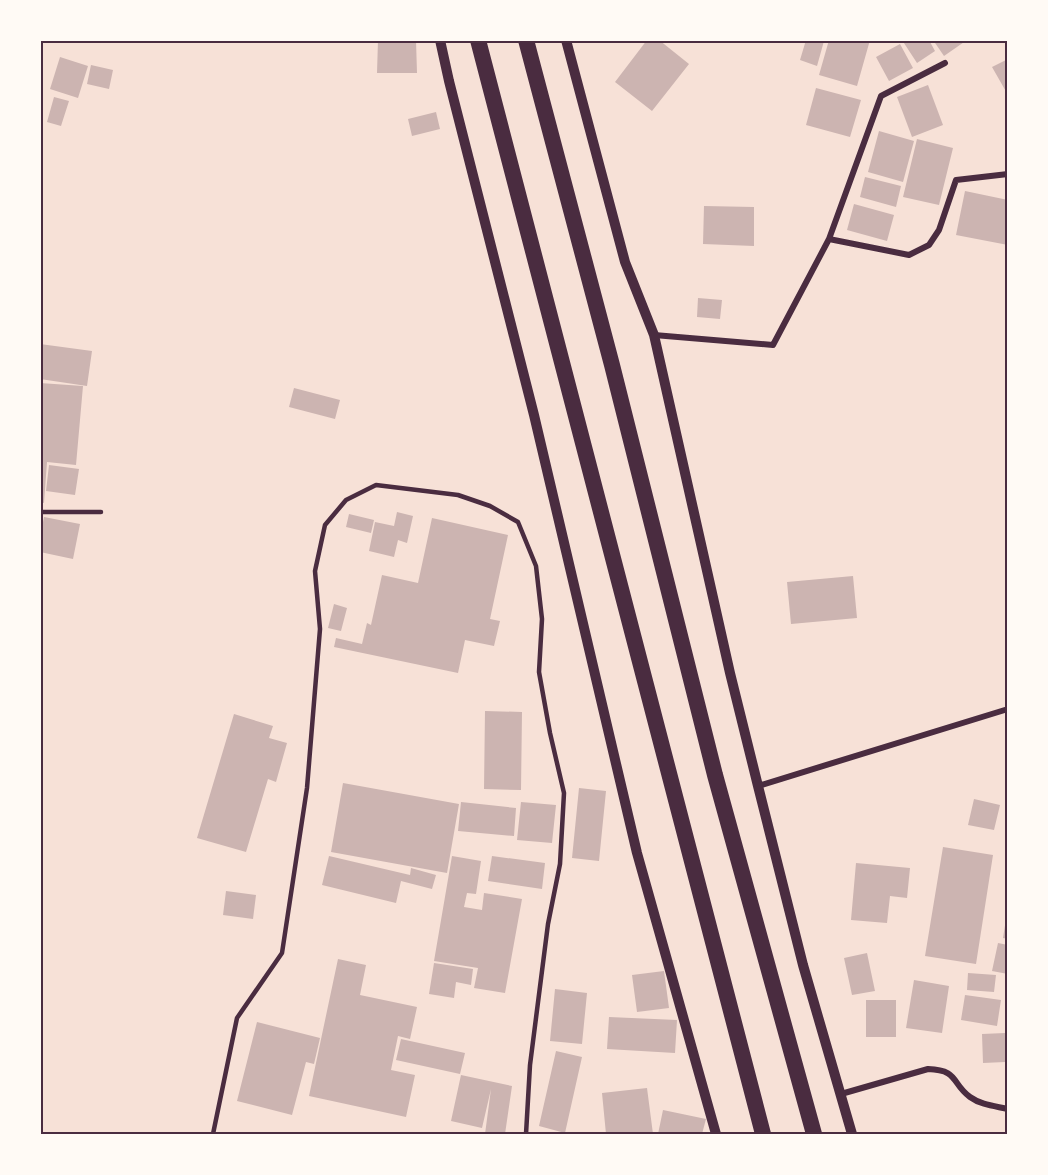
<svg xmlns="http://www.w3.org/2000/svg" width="1048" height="1175" viewBox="0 0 1048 1175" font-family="Helvetica,sans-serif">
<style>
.building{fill:#ccb4b1}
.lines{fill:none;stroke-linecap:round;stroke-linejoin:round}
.service{stroke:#4a2c40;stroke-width:4.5}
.minor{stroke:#4a2c40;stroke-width:6}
.tertiary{stroke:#4a2c40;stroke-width:10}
.trunk{stroke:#4a2c40;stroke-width:16}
.neatline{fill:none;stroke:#4a2c40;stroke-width:2}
</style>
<rect width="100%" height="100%" fill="#f7e1d7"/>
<path class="building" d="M 378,40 L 416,40 L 417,73 L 377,73 Z
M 647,40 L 659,40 L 689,64 L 652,111 L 615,82 Z
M 806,40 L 824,41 L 817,66 L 800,60 Z
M 829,40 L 870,40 L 857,86 L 819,75 Z
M 902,40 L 929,40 L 935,51 L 917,63 Z
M 933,40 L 967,40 L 944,56 Z
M 900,44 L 913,68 L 889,81 L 876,57 Z
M 60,57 L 88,66 L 78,98 L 50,89 Z
M 1008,59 L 1008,95 L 992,67 Z
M 91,65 L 113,70 L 109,89 L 87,84 Z
M 928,85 L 943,125 L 912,137 L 897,97 Z
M 816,88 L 861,100 L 850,137 L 806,125 Z
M 54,97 L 69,101 L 61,126 L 47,122 Z
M 436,112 L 440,129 L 412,136 L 408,119 Z
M 879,131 L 914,141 L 903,182 L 868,172 Z
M 917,139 L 953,148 L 939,205 L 903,197 Z
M 865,177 L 901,186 L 896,207 L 860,197 Z
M 965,191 L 1008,200 L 1008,245 L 956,235 Z
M 854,204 L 894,215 L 887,241 L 847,230 Z
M 704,206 L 754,207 L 754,246 L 703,244 Z
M 698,298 L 722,300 L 720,319 L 697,317 Z
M 40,344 L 92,351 L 87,386 L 40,379 Z
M 40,383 L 83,386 L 76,465 L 47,462 L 44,503 L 40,502 Z
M 294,388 L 340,400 L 335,419 L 289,407 Z
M 49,465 L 79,469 L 75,495 L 46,491 Z
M 397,512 L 413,516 L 407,543 L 398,540 L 394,557 L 369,551 L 375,522 L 394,526 Z
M 349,514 L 374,520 L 371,533 L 346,527 Z
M 44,517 L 80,524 L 73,559 L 40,552 L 40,537 Z
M 432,518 L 508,535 L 490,619 L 500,621 L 494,646 L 465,640 L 458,673 L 334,647 L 336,638 L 362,644 L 367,623 L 371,625 L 382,575 L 418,583 Z
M 853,576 L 857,618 L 791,624 L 787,582 Z
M 334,604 L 347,608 L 341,631 L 328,628 Z
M 485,711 L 522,712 L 521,790 L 484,789 Z
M 234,714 L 273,726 L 269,738 L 287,743 L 276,782 L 268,779 L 246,852 L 197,838 Z
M 343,783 L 459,804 L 447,873 L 331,852 Z
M 579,788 L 606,791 L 599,861 L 572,858 Z
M 974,799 L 1000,805 L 994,830 L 968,825 Z
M 461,802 L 516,808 L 514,836 L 458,831 Z
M 521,802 L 556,805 L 552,843 L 517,840 Z
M 943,847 L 993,855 L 976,964 L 925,956 Z
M 329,856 L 410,875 L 411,868 L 436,875 L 432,889 L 401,881 L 396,903 L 322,885 Z
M 452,856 L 481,861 L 476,894 L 467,893 L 464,907 L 482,910 L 484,893 L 522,899 L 505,993 L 474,988 L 478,968 L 434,961 Z
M 492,856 L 545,863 L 542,889 L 488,881 Z
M 856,863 L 910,868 L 907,898 L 890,896 L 887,923 L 851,920 Z
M 226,891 L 256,895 L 253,919 L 223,915 Z
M 1006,919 L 1008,919 L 1008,939 L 1003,938 Z
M 998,943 L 1008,945 L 1008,974 L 992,971 Z
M 867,953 L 875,991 L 852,995 L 844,958 Z
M 338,959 L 366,965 L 360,995 L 417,1007 L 410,1039 L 398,1036 L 391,1070 L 415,1075 L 406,1117 L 309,1096 Z
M 434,963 L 473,969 L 471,985 L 456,982 L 454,998 L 429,994 Z
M 664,971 L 669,1008 L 637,1012 L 632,975 Z
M 968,973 L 996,975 L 994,992 L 967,990 Z
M 914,980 L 949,986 L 942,1033 L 906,1028 Z
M 555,989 L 587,993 L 582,1044 L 550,1041 Z
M 965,995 L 1001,1000 L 997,1026 L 961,1020 Z
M 866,1000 L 896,1000 L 896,1037 L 866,1037 Z
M 609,1017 L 677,1020 L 675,1053 L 607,1049 Z
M 257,1022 L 320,1038 L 314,1064 L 306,1062 L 292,1115 L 237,1101 Z
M 1005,1033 L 1005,1062 L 983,1063 L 982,1034 Z
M 401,1039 L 465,1053 L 460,1074 L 396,1060 Z
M 556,1051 L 582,1057 L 565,1133 L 539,1126 Z
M 461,1075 L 512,1086 L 505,1134 L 485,1134 L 491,1089 L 482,1128 L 451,1121 Z
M 647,1088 L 653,1134 L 606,1134 L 602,1093 Z
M 663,1110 L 706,1119 L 702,1134 L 658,1134 Z"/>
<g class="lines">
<path class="service" d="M 40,512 L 101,512
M 213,1134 L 237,1018 L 282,953 L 307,788 L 320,629 L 315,571 L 325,525 L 346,500 L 376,485 L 458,495 L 490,506 L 518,522 L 536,566 L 542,619 L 539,672 L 550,733 L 564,793 L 560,864 L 548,924 L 530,1065 L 526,1134"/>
<path class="minor" d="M 829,239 L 881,96 L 945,63
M 654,335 L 773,345 L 829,239 L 909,255 L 929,245 L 939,230 L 956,180 L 1008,174
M 758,786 L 1008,709
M 841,1094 L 928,1069 C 959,1070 951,1083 970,1097 C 981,1105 995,1106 1008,1109"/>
<path class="tertiary" d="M 440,40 L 449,81 L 534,415 L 637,853 L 716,1134
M 566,40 L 625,262 L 654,335 L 730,673 L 758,786 L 803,965 L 852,1134"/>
<path class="trunk" d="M 478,40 L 763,1134
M 526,40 L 612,365 L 715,775 L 814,1134"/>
</g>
<rect width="1048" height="1175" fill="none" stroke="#fffaf5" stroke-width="84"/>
<rect x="42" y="42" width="964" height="1091" class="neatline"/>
</svg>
